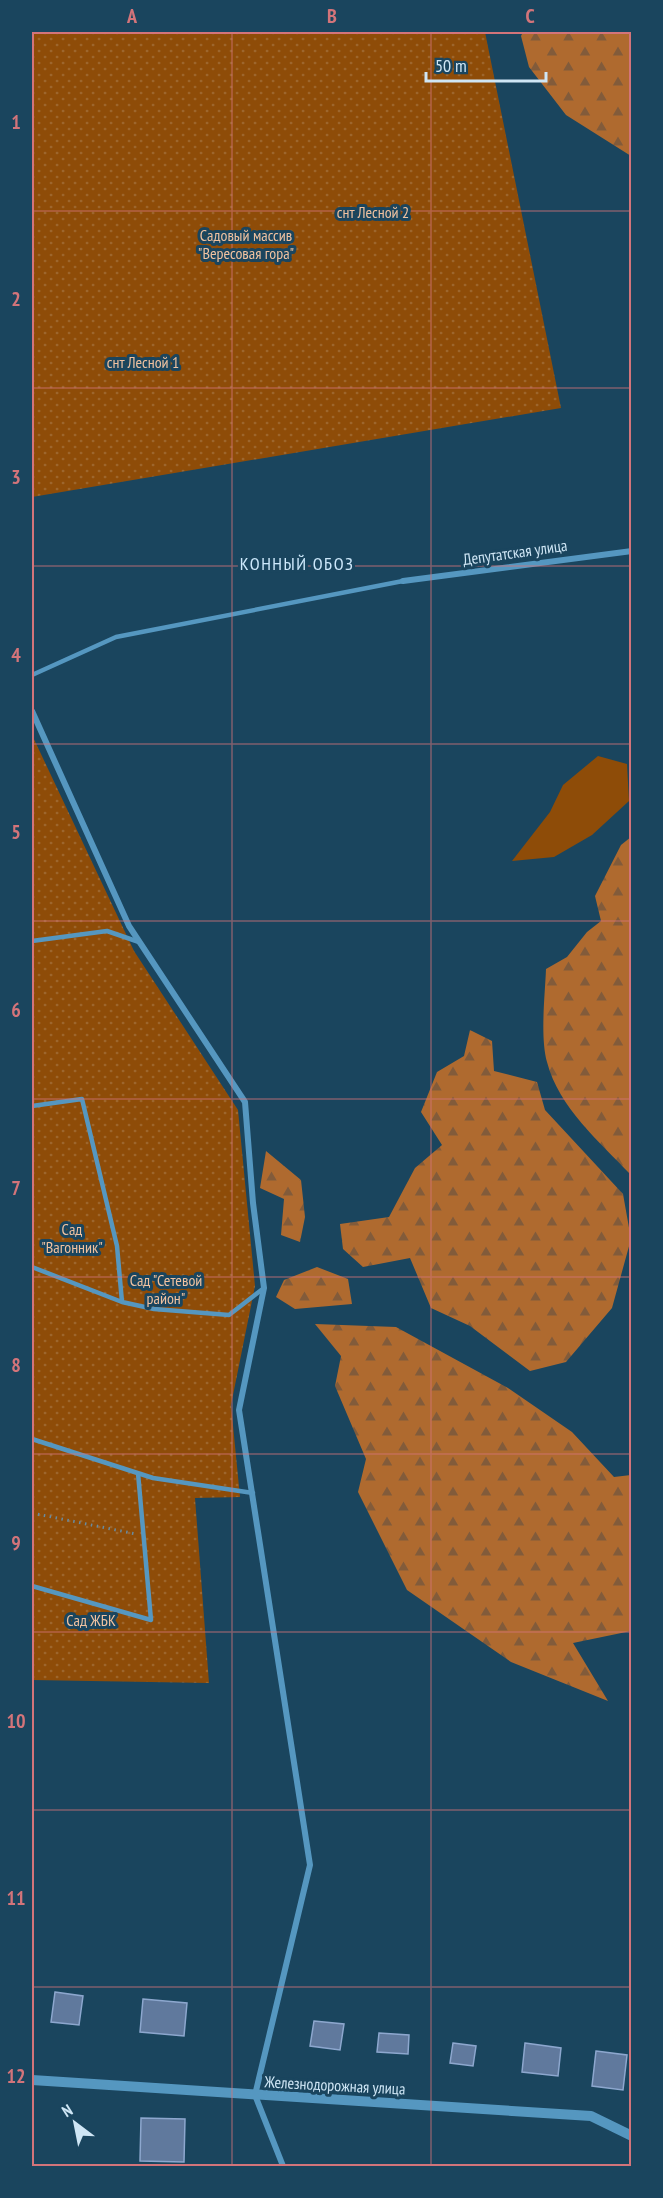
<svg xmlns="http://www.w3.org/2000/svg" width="663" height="2198" viewBox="0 0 663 2198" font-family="'PT Sans Narrow',sans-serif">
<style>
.grass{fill:#8e4c08}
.forest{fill:url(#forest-firs)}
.garden{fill:url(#garden-dots)}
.building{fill:#60799d;stroke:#8da7ce;stroke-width:1.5}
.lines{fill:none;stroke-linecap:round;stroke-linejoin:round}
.path{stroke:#698ba0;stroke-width:3;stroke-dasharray:1.5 4.5;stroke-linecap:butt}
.service{stroke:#5597c0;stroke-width:4.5}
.minor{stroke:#5597c0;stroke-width:6}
.tertiary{stroke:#5597c0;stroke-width:10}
.grid{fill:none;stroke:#d3747a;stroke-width:1.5;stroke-opacity:0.55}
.labels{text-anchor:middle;stroke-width:6;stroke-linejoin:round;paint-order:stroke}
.park-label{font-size:16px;fill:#f0c2a0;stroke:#1a455e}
.street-label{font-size:16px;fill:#cfe6f5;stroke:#1a455e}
.neighbourhood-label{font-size:18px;letter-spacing:1.5px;fill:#cde8fb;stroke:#1a455e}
.neatline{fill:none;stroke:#d3747a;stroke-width:2}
.grid-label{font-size:20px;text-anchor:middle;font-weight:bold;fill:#d3747a}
</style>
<defs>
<pattern id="forest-firs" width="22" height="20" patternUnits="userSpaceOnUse" patternTransform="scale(1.5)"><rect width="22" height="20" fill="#af6a2f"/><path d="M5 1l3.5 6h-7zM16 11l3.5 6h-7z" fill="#825b3a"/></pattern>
<pattern id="garden-dots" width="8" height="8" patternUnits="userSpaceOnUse" patternTransform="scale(1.5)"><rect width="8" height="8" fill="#8e4c08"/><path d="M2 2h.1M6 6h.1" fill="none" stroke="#9d662d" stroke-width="1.8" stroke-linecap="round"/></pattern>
</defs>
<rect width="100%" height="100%" fill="#1a455e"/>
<path class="grass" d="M 598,756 L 627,764 L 629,801 L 592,835 L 554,857 L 512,861 L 550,812 L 563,785 Z"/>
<path class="forest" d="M 523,32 L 631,32 L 631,156 L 566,115 L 529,67 L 521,36 Z
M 631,837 L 631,1175 C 599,1141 559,1108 547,1062 C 540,1036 545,996 546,969 L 567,957 L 587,932 L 601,921 L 595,896 L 621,845 Z
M 470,1030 L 492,1041 L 494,1071 L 537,1082 L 545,1110 L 623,1194 L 631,1239 L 612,1308 L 566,1362 L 530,1371 L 470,1326 L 431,1308 L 410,1258 L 363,1267 L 343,1249 L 340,1224 L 389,1217 L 415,1168 L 442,1145 L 421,1112 L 437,1072 L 464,1056 Z
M 266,1151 L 301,1180 L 305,1217 L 300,1242 L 281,1235 L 284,1199 L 260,1188 Z
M 317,1267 L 348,1279 L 352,1304 L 295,1309 L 276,1297 L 284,1280 Z
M 315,1324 L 396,1327 L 508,1388 L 572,1432 L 614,1477 L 631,1475 L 631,1631 L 573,1643 L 608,1701 L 511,1662 L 407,1590 L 358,1492 L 366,1459 L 335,1386 L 341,1356 Z"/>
<path class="garden" d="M 32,32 L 485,32 L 561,408 L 32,497 Z
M 32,735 L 134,951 L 238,1110 L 255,1286 L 231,1405 L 240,1497 L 195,1498 L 209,1683 L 32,1680 Z"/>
<path class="building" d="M 55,1992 L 83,1996 L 79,2025 L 51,2022 Z
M 143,1999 L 187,2003 L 184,2036 L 140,2032 Z
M 314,2021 L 344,2024 L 340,2050 L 310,2046 Z
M 379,2033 L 409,2035 L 408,2054 L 377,2052 Z
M 453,2043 L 476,2046 L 473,2066 L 450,2063 Z
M 525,2043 L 561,2048 L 558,2076 L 522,2072 Z
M 596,2051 L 627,2055 L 623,2090 L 592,2086 Z
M 141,2118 L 185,2119 L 184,2162 L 140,2161 Z"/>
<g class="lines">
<path class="path" d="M 32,1513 L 136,1534"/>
<path class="service" d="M 32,675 L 116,637 L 403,581
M 32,941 L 107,931 L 139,942
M 32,1106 L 82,1099 L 117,1246 L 122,1302
M 32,1267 L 122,1302 L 154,1309 L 229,1315 L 264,1288
M 32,1439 L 153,1478 L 253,1493
M 32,1586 L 151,1620 L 138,1473"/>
<path class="minor" d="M 403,581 L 632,551
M 32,711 L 129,926 L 245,1102 L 253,1203 L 264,1288 L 239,1410 L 310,1865 L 255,2095 L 283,2166"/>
<path class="tertiary" d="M 32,2080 L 591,2116 L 632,2136"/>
</g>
<path class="grid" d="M 232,32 L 232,2166M 431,32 L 431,2166M 32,211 L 632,211M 32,388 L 632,388M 32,566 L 632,566M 32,744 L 632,744M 32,921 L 632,921M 32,1099 L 632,1099M 32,1277 L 632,1277M 32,1454 L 632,1454M 32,1632 L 632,1632M 32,1810 L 632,1810M 32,1987 L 632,1987"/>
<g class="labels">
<g class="park-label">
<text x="373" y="218">снт Лесной 2</text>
<text x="246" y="241">Садовый массив<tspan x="246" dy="18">"Вересовая гора"</tspan></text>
<text x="143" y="368">снт Лесной 1</text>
<text x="72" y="1235">Сад<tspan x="72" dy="18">"Вагонник"</tspan></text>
<text x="166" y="1286">Сад "Сетевой<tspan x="166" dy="18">район"</tspan></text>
<text x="91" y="1626">Сад ЖБК</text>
</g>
<g class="street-label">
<text transform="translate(515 552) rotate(-8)" y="6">Депутатская улица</text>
<text transform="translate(335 2085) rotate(3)" y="6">Железнодорожная улица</text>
</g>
<g class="neighbourhood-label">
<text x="297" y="570">КОННЫЙ ОБОЗ</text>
</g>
</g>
<rect width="663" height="2198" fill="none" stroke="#1a455e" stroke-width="66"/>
<g transform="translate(75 2123) rotate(328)" stroke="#1a455e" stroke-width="4.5" paint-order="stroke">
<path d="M0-4.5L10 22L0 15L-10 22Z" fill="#cfe6f5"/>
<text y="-9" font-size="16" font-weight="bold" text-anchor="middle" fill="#cfe6f5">N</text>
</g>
<path d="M426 72v9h120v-9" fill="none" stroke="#cfe6f5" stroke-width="3"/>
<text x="435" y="72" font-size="18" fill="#cfe6f5" stroke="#1a455e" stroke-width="4.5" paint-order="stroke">50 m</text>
<rect x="33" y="33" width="597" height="2132" class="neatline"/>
<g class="grid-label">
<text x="132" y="23">A</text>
<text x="332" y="23">B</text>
<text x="530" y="23">C</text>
<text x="16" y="129">1</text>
<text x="16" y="306">2</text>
<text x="16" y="484">3</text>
<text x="16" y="662">4</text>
<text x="16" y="839">5</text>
<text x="16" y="1017">6</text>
<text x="16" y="1195">7</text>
<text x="16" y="1372">8</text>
<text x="16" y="1550">9</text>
<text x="16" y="1728">10</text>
<text x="16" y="1905">11</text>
<text x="16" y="2083">12</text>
</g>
</svg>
